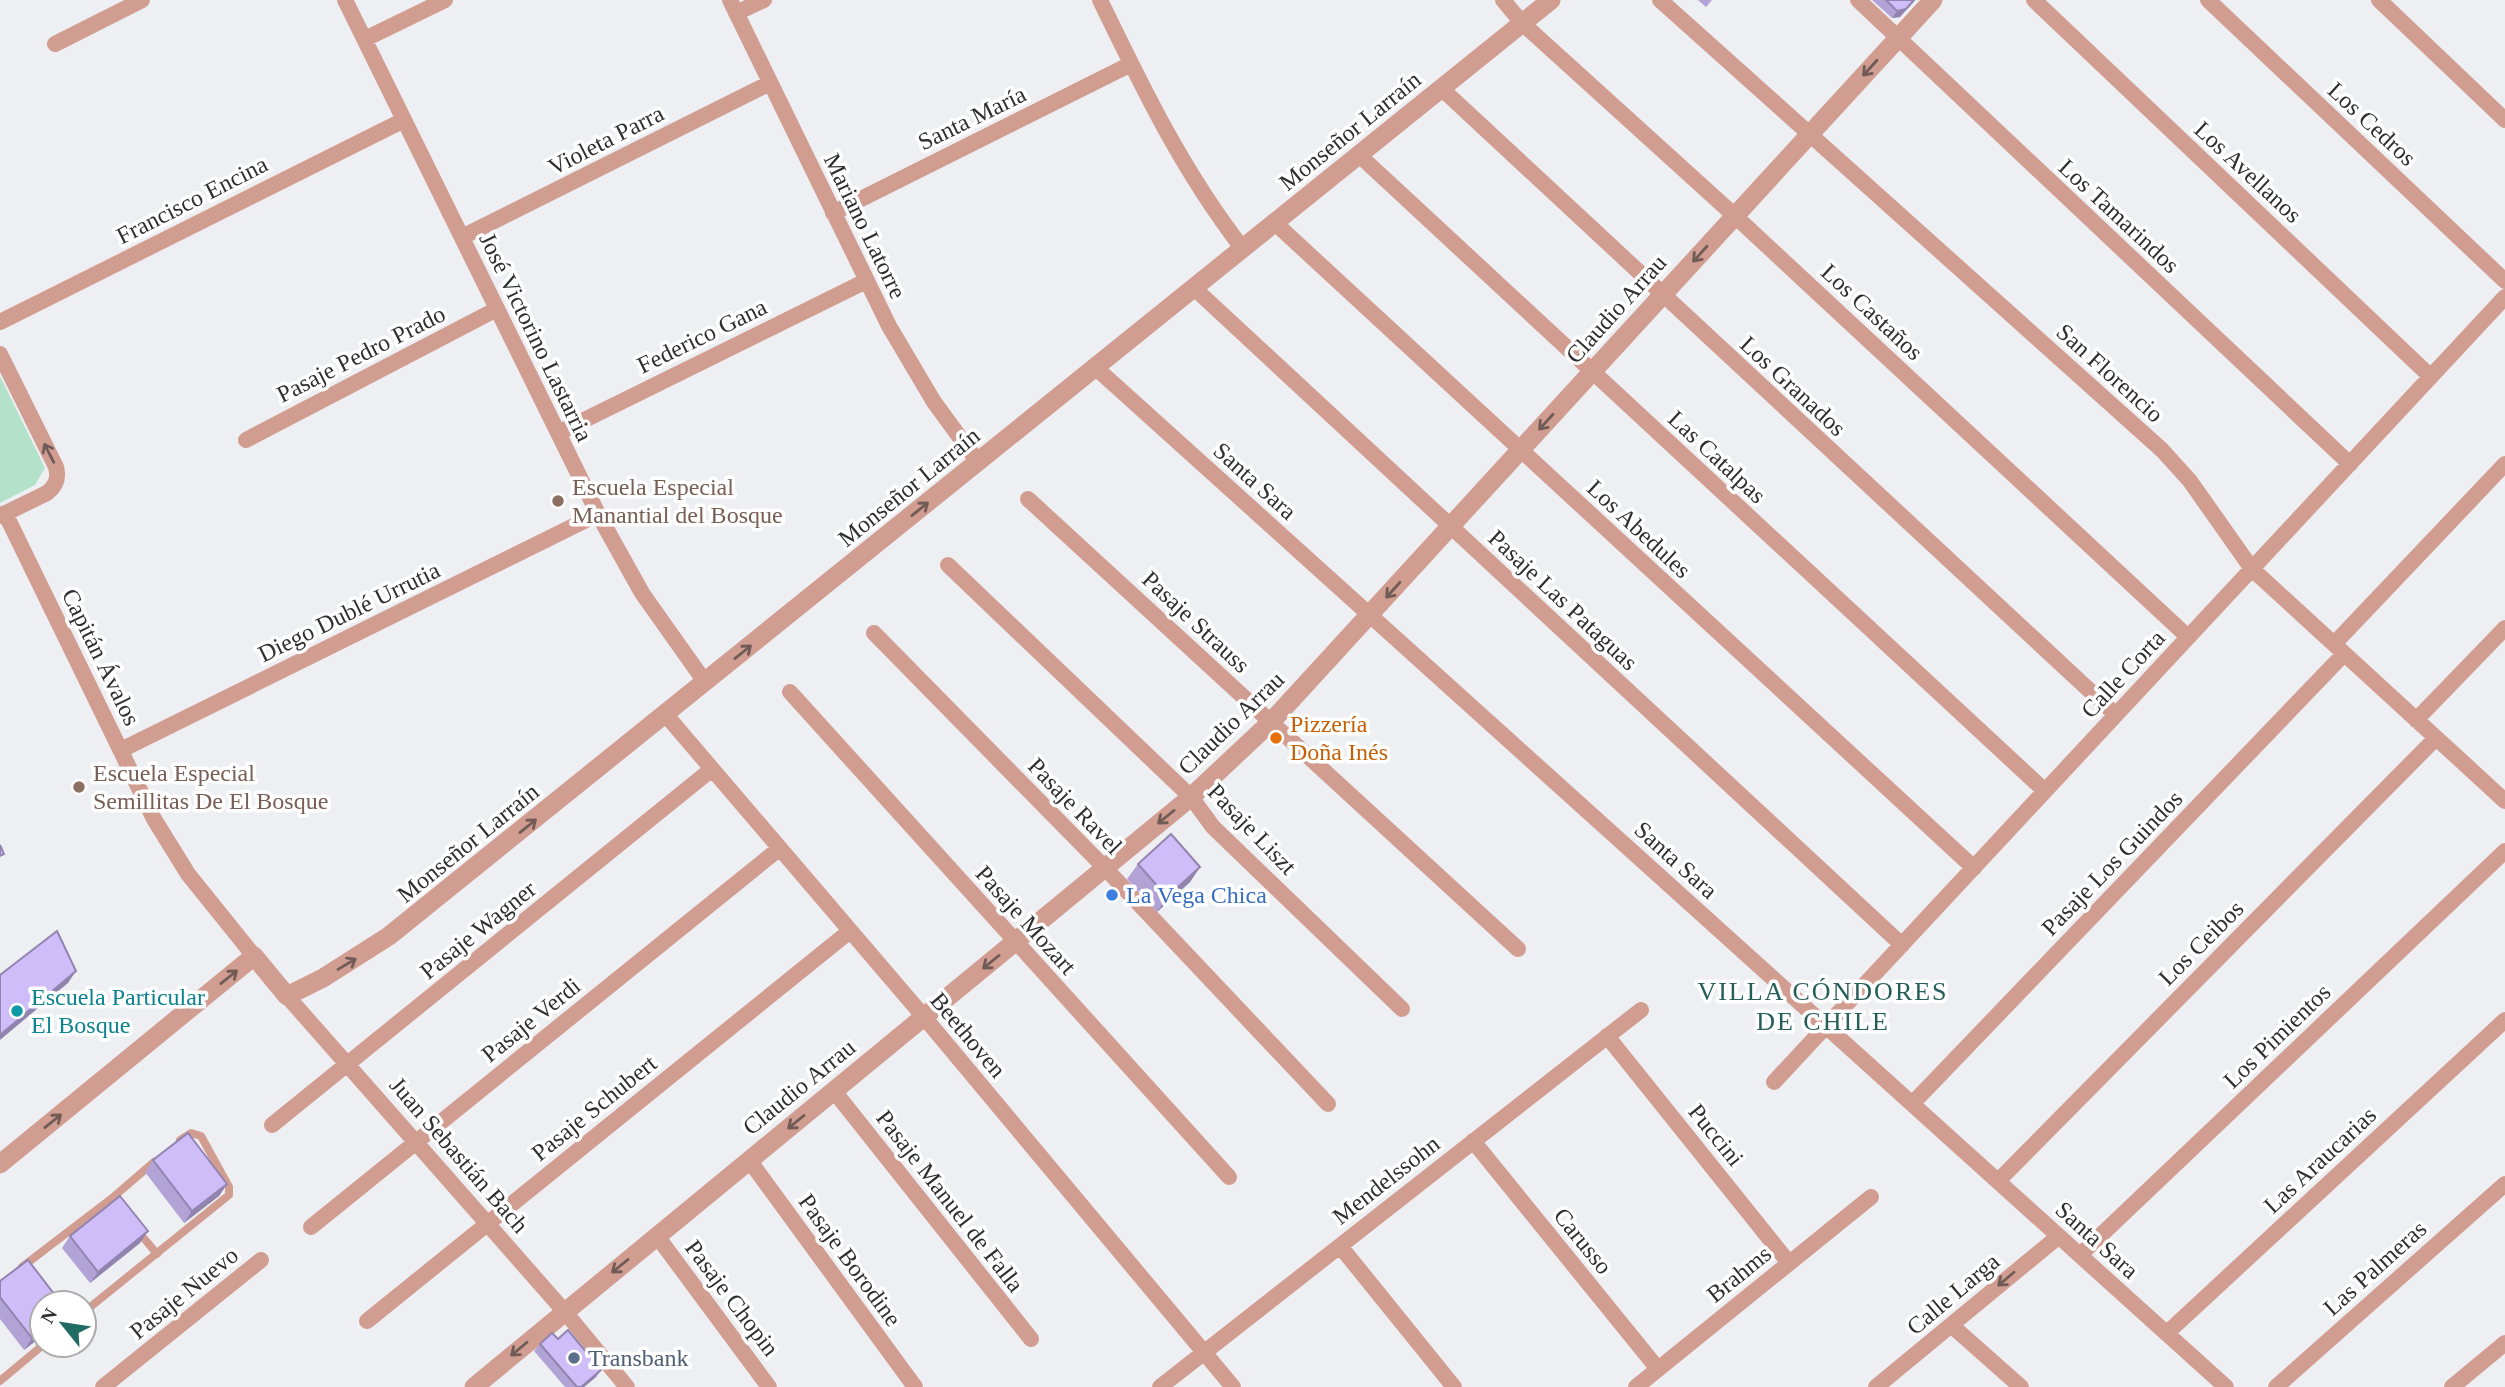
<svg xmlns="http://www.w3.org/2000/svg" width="2505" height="1387" viewBox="0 0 2505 1387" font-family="'Times New Roman',serif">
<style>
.green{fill:#b4e1c9}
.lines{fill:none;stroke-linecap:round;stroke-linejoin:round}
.service{stroke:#d29d91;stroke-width:8}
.minor{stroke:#d29d91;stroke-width:16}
.tertiary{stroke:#d29d91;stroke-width:19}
.wall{fill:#b2a3d7}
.shaded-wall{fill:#9184af}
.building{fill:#cfbdfa;stroke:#9184af;stroke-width:2}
.oneway{stroke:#705b57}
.education-dot{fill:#8d6e63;stroke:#fff;stroke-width:2.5}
.food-dot{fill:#e8710a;stroke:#fff;stroke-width:2.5}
.shop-dot{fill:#3f7fe0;stroke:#fff;stroke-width:2.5}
.culture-dot{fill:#0f9aa8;stroke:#fff;stroke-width:2.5}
.service-dot{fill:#5c6f8a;stroke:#fff;stroke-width:2.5}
.labels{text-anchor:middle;stroke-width:7;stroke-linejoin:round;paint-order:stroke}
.street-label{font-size:24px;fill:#2f2f31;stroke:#fff}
.education-label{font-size:24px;fill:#785e54;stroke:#fff;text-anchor:start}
.food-label{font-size:24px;fill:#c56008;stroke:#fff;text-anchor:start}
.shop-label{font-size:24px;fill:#366cbe;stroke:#fff;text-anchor:start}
.culture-label{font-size:24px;fill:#0d838f;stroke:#fff;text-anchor:start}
.service-label{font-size:24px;fill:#4e5e75;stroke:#fff;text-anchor:start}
.neighbourhood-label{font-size:26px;letter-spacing:2px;fill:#265f5a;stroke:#fff}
</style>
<rect width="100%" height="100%" fill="#eeeff3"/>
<path class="green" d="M 0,376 L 45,468 L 35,485 L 0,503 Z"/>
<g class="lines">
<path class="service" d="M 137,1230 L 157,1254
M 22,1267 L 111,1199 L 154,1162
M 84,1312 L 229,1195 L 229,1187 L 201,1136 L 191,1133 L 180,1140
M 0,1381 L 43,1345"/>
<path class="minor" d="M 345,0 L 598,514 L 642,593 L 705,682
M 730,0 L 889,326 L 934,402 L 978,462
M 1100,0 C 1142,87 1183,172 1243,249
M 1503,0 L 1522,23 L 1735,216 L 2188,637
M 1660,0 L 2162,450 L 2190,481 L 2252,569 L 2505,801
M 1858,0 L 2350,464
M 2034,0 L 2431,377
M 2208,0 L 2505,281
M 2379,0 L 2505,120
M 736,13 L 764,0
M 365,39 L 445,0
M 55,44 L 142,0
M 1442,89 L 2116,715
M 1359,155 L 2045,791
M 833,213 L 1131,64
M 1275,223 L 1974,868
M 462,237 L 770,83
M 1194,288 L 1902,945
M 0,322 L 404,120
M 0,354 L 56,467 C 59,478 56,486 47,493 L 0,516
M 1096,368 L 2226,1387
M 558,433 L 866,281
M 246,440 L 497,309
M 1028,499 L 1518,949
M 5,513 L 154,819 L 188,874 L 254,956
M 948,565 L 1191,797 L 1213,827 L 1402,1009
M 874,633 L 1105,868 L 1328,1104
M 2334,644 L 2505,464
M 790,692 L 1229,1177
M 666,715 L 924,1017 L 1233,1387
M 2416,720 L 2505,628
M 121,750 L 598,514
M 287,996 L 565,1312 L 627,1387
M 1607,1036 L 1789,1263
M 1774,1082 L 2505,297
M 834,1091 L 1031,1339
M 1912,1104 L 2344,654
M 272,1125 L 712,769
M 1473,1141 L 1658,1369
M 749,1160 L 915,1387
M 1998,1181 L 2436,738
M 311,1227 L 780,848
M 657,1236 L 769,1387
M 1340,1246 L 1454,1387
M 2080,1255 L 2505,851
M 367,1321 L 850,931
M 1951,1325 L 2021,1387
M 2167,1333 L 2505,1020
M 103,1387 L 261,1260
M 1160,1387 L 1641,1010
M 1636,1387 L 1871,1197
M 1876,1387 L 2059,1236
M 2276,1387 L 2505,1184
M 2452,1387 L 2505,1343"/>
<path class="tertiary" d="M 0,1164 L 254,956 L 287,996 L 323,978 L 389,936 L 1551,0
M 474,1387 L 1191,797 L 1271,722 L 1933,0"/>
</g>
<path class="wall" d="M 1698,0 L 1712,0 L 1706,7 Z
M 1872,0 L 1915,0 L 1900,17 L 1892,18 Z
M 1138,864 L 1200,867 L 1190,882 L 1157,912 L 1127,879 Z
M 153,1160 L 227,1184 L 219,1196 L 184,1223 L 145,1172 Z
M 70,1236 L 140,1243 L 90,1283 L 62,1248 Z
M 0,1281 L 42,1303 L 42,1336 L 24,1350 L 0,1319 Z
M 540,1344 L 596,1377 L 584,1387 L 565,1387 L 534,1351 Z"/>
<path class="shaded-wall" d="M 1914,0 L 1915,0 L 1900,17 L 1892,18 L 1897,11 Z
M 1200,867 L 1190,882 L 1157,912 L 1167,897 Z
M 76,971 L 68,983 L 0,1040 L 0,1035 Z
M 227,1184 L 219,1196 L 184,1223 L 192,1211 Z
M 148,1231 L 140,1243 L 90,1283 L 98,1272 Z
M 42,1330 L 42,1336 L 24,1350 L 32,1338 Z
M 601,1370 L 596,1377 L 584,1387 L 581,1387 Z"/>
<path class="building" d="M 1886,0 L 1914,0 L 1906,9 L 1897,11 Z
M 1171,834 L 1200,867 L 1167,897 L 1138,864 Z
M 0,845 L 4,854 L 0,856 Z
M 57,931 L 76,971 L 0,1035 L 0,975 Z
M 188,1133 L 227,1184 L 192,1211 L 153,1160 Z
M 120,1196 L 148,1231 L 98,1272 L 70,1236 Z
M 28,1260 L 61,1303 L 42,1303 L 42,1330 L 32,1338 L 0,1297 L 0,1281 Z
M 568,1330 L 601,1370 L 581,1387 L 577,1387 L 540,1344 L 552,1333 L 558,1339 Z"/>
<defs><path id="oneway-shaft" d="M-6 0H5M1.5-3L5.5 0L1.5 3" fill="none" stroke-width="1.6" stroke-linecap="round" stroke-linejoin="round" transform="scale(1.75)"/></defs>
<g class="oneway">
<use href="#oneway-shaft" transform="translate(1870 68) rotate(132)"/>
<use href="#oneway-shaft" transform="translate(1700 254) rotate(132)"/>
<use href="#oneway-shaft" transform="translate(1546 422) rotate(132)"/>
<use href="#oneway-shaft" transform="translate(49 453) rotate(-117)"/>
<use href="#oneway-shaft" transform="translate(920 509) rotate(-39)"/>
<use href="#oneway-shaft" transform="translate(1393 590) rotate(132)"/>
<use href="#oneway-shaft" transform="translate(743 652) rotate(-39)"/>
<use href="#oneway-shaft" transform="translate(1166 817) rotate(141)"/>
<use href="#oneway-shaft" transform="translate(528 826) rotate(-39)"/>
<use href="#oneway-shaft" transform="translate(991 962) rotate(141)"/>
<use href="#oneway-shaft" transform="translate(347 964) rotate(-31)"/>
<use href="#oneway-shaft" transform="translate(229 977) rotate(-39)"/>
<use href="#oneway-shaft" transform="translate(53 1121) rotate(-39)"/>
<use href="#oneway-shaft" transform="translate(796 1122) rotate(141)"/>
<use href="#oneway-shaft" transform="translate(620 1266) rotate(141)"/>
<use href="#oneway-shaft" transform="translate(2006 1279) rotate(140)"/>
<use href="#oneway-shaft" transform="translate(519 1349) rotate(140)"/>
</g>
<g class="education-dot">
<circle cx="558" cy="501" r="7"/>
<circle cx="79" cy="787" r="7"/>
</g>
<circle class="food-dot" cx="1276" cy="738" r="7"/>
<circle class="shop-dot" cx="1112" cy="895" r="7"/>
<circle class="culture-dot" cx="17" cy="1011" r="7"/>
<circle class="service-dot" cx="574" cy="1358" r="7"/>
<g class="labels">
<g class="street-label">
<text transform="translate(972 118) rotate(-26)" y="8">Santa María</text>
<text transform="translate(2372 124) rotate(43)" y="8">Los Cedros</text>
<text transform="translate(1350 131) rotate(-39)" y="8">Monseñor Larraín</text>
<text transform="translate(606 140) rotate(-27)" y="8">Violeta Parra</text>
<text transform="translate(2248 172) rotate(43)" y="8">Los Avellanos</text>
<text transform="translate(192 200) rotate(-27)" y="8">Francisco Encina</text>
<text transform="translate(2119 216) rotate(43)" y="8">Los Tamarindos</text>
<text transform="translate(865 226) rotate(64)" y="8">Mariano Latorre</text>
<text transform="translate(1616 309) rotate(-48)" y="8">Claudio Arrau</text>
<text transform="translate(1872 312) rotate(43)" y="8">Los Castaños</text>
<text transform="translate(702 336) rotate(-26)" y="8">Federico Gana</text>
<text transform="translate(536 337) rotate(64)" y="8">José Victorino Lastarria</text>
<text transform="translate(361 354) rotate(-27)" y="8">Pasaje Pedro Prado</text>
<text transform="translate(2110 373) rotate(42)" y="8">San Florencio</text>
<text transform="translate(1793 386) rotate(43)" y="8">Los Granados</text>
<text transform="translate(1717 457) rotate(43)" y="8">Las Catalpas</text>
<text transform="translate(1255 481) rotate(42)" y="8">Santa Sara</text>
<text transform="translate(909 487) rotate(-39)" y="8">Monseñor Larraín</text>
<text transform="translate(1639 529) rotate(43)" y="8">Los Abedules</text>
<text transform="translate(1563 600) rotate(43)" y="8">Pasaje Las Pataguas</text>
<text transform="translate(349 612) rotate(-26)" y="8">Diego Dublé Urrutia</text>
<text transform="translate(1196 622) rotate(43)" y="8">Pasaje Strauss</text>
<text transform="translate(101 657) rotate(64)" y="8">Capitán Ávalos</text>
<text transform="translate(2123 674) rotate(-47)" y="8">Calle Corta</text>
<text transform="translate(1231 723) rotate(-44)" y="8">Claudio Arrau</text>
<text transform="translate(1075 806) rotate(46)" y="8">Pasaje Ravel</text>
<text transform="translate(1252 829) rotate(46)" y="8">Pasaje Liszt</text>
<text transform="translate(468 843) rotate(-39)" y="8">Monseñor Larraín</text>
<text transform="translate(1676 860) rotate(42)" y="8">Santa Sara</text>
<text transform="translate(2112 863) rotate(-46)" y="8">Pasaje Los Guindos</text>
<text transform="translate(1026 920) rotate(48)" y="8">Pasaje Mozart</text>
<text transform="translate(478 930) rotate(-39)" y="8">Pasaje Wagner</text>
<text transform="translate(2201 943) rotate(-45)" y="8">Los Ceibos</text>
<text transform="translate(531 1020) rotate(-39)" y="8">Pasaje Verdi</text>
<text transform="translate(968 1035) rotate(50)" y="8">Beethoven</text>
<text transform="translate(2277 1036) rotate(-44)" y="8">Los Pimientos</text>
<text transform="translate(799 1087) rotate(-39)" y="8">Claudio Arrau</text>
<text transform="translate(594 1108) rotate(-39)" y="8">Pasaje Schubert</text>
<text transform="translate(1716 1135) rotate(51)" y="8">Puccini</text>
<text transform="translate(459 1155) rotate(49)" y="8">Juan Sebastián Bach</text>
<text transform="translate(2320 1160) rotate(-43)" y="8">Las Araucarias</text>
<text transform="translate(1386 1180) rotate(-38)" y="8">Mendelssohn</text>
<text transform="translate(950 1201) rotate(52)" y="8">Pasaje Manuel de Falla</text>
<text transform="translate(2097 1240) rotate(42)" y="8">Santa Sara</text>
<text transform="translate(1583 1241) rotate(51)" y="8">Carusso</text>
<text transform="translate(850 1260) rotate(54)" y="8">Pasaje Borodine</text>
<text transform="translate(2375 1268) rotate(-42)" y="8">Las Palmeras</text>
<text transform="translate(1739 1274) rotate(-39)" y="8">Brahms</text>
<text transform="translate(184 1293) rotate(-39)" y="8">Pasaje Nuevo</text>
<text transform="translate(1953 1294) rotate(-40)" y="8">Calle Larga</text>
<text transform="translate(732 1298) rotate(53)" y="8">Pasaje Chopin</text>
</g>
<g class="education-label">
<text x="572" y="495">Escuela Especial<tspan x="572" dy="28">Manantial del Bosque</tspan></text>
<text x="93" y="781">Escuela Especial<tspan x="93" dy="28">Semillitas De El Bosque</tspan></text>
</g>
<g class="food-label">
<text x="1290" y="732">Pizzería<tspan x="1290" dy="28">Doña Inés</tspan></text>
</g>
<g class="shop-label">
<text x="1126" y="903">La Vega Chica</text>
</g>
<g class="culture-label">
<text x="31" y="1005">Escuela Particular<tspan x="31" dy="28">El Bosque</tspan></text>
</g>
<g class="service-label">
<text x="588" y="1366">Transbank</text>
</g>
<g class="neighbourhood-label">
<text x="1823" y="1000">VILLA CÓNDORES<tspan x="1823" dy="30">DE CHILE</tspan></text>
</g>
</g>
<g transform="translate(63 1324) rotate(300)"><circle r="33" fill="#ffffff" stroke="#acacad" stroke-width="2"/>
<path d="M0-5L12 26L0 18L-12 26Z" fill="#216b65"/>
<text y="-10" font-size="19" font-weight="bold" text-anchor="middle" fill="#2f2f31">N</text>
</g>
</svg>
